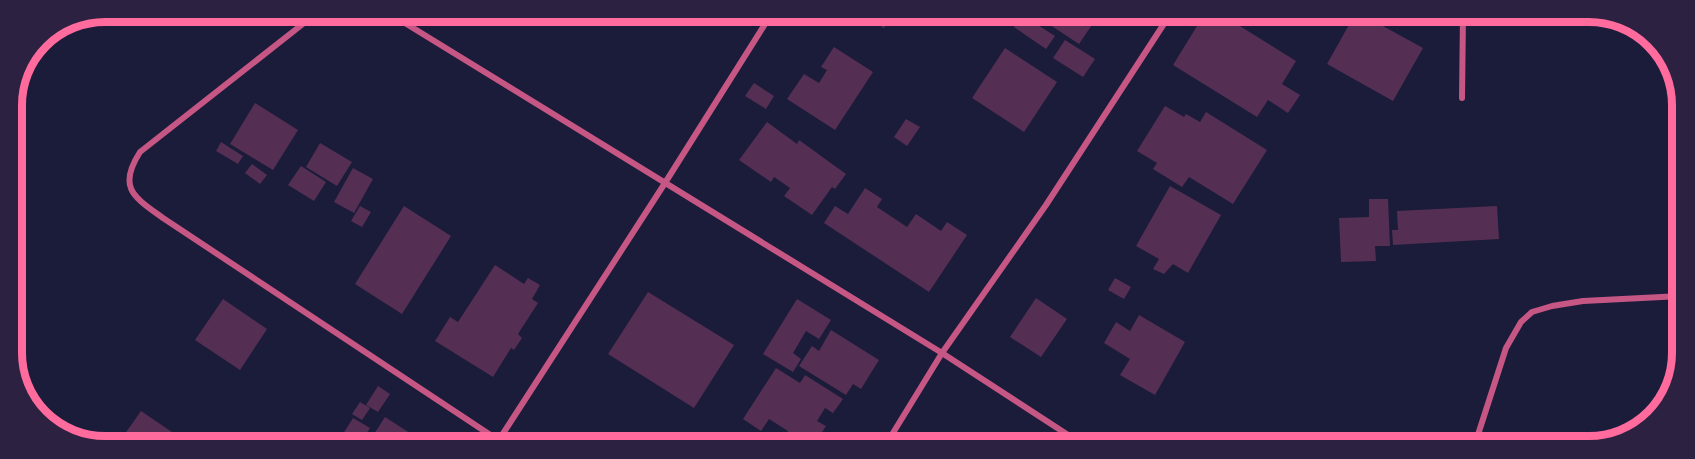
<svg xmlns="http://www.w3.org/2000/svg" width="1695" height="459" viewBox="0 0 1695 459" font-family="Karla,sans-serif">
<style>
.building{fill:#542f53}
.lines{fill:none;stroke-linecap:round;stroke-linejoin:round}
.minor{stroke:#c65784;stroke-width:6}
.rim{fill:none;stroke:#ff6b9d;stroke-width:8}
</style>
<rect width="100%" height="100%" fill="#1b1b3a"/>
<path class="building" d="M 860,13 L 894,13 L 884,28 Z
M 1032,13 L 1100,13 L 1079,44 Z
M 1205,13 L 1219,13 L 1296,61 L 1282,84 L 1300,95 L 1288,113 L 1268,100 L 1257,117 L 1173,65 Z
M 1275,13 L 1297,13 L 1290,24 Z
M 1355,14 L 1361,14 L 1423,48 L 1393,101 L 1327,64 Z
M 1430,14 L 1455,14 L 1449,24 Z
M 1022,15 L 1055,36 L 1046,49 L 1014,27 Z
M 1065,40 L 1095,59 L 1083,77 L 1053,58 Z
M 834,47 L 873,72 L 835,130 L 787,99 L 804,74 L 819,83 L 827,70 L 821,67 Z
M 1005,48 L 1057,82 L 1024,132 L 972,98 Z
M 754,83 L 774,96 L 766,109 L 745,96 Z
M 255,103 L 298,130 L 273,170 L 230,144 Z
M 1165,106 L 1184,117 L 1186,114 L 1200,122 L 1206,112 L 1267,150 L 1233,204 L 1189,177 L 1182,187 L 1153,169 L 1157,163 L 1137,151 Z
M 906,119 L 920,127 L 907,146 L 894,137 Z
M 767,122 L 797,144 L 799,140 L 846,174 L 835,189 L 832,187 L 812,215 L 784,196 L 790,188 L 774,177 L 771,182 L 739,160 Z
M 221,142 L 243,156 L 238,164 L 216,151 Z
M 320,143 L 352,162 L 337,186 L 306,167 Z
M 252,164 L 267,175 L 260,184 L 245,173 Z
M 301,166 L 326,182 L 314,201 L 288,185 Z
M 353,168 L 373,179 L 354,213 L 334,202 Z
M 1170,186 L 1221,215 L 1188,273 L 1173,264 L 1164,274 L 1153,269 L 1159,259 L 1136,246 Z
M 865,188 L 882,199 L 877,207 L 907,227 L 916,214 L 941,231 L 947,222 L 967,235 L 929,292 L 824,223 L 835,206 L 848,214 Z
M 1369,199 L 1388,199 L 1390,246 L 1375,246 L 1376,261 L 1341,262 L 1339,218 L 1369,217 Z
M 360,206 L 371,212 L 362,227 L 351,221 Z
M 404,206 L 451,236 L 402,314 L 355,284 Z
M 1497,206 L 1499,239 L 1393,245 L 1392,230 L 1398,230 L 1397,211 Z
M 495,265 L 524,284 L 528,278 L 540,285 L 532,299 L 538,303 L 518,334 L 522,338 L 514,350 L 511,348 L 493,377 L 435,341 L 450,317 L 458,322 Z
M 1115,278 L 1131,287 L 1124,299 L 1108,290 Z
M 648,292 L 734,345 L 694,408 L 608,354 Z
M 1036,298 L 1067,319 L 1041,357 L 1010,337 Z
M 223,299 L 267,329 L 240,370 L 195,340 Z
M 797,299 L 831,320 L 819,339 L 806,331 L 793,353 L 801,359 L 793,372 L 763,354 Z
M 1139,315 L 1185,342 L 1155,395 L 1120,375 L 1130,359 L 1104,343 L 1116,322 L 1130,331 Z
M 831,330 L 879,360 L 861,389 L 853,384 L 846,395 L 799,366 L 812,346 L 819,351 Z
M 776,368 L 800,383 L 805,375 L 843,399 L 833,413 L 825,408 L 817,421 L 826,426 L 813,446 L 806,446 L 800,442 L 798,446 L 788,446 L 781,442 L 788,431 L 769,419 L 761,431 L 743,419 Z
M 378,386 L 390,394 L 378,412 L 366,405 Z
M 360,402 L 370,408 L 362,420 L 352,414 Z
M 141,411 L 191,445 L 117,445 Z
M 385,417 L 430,446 L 367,445 Z
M 353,418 L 370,428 L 359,445 L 336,445 Z"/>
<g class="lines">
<path class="minor" d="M 318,12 L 140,152 C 117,188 134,197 163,218 L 507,446
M 387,12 L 942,353 L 1085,446
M 1462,98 L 1463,14
M 495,446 L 665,183 L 772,13
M 885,446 L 942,353 L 1046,205 L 1171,13
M 1474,447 L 1506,348 L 1521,322 L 1532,312 L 1552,306 L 1583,301 L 1681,296"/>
</g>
<path d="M0 0H1695V459H0ZM105 22H1589A83 83 0 0 1 1672 105V353A83 83 0 0 1 1589 436H105A83 83 0 0 1 22 353V105A83 83 0 0 1 105 22Z" fill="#2d2142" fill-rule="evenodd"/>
<path class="rim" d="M105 22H1589A83 83 0 0 1 1672 105V353A83 83 0 0 1 1589 436H105A83 83 0 0 1 22 353V105A83 83 0 0 1 105 22Z"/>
</svg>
